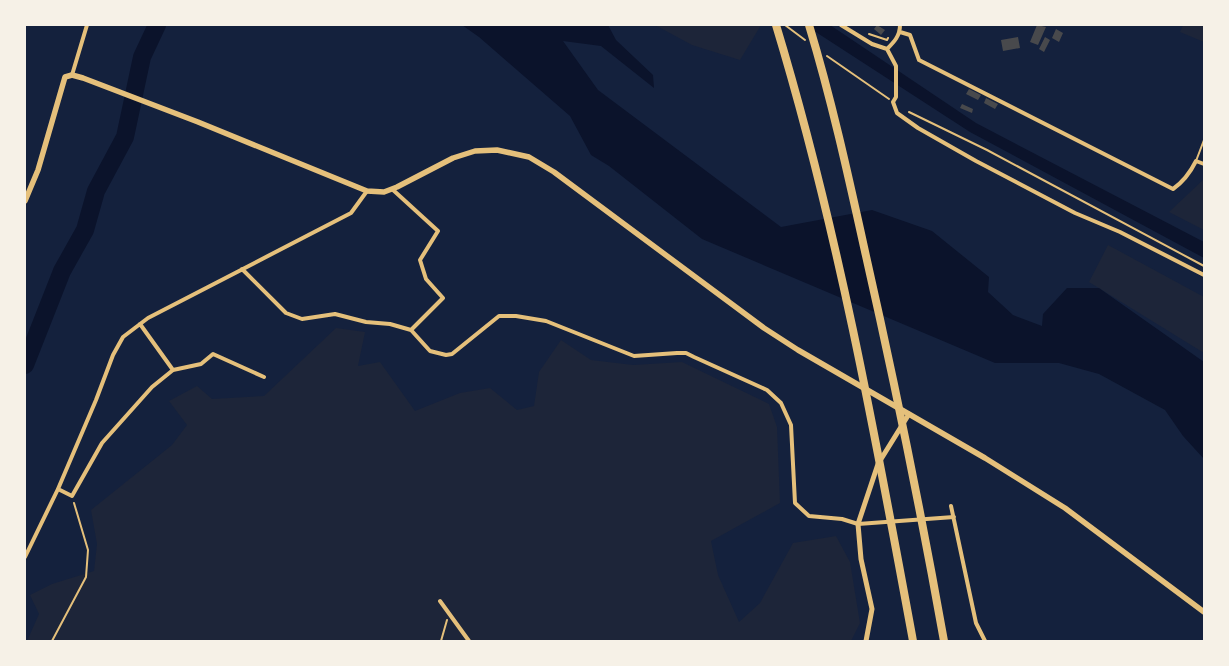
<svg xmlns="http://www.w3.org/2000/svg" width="1229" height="666" viewBox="0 0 1229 666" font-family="'Fira Sans',sans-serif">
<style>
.green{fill:#1d2539}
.water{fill:#0b132b}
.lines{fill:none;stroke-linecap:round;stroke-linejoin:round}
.river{stroke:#0b132b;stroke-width:18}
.building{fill:#48494c}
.path{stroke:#e5c07b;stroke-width:2}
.service{stroke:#e5c07b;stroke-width:2}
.minor{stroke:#e5c07b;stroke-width:4}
.tertiary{stroke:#e5c07b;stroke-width:5}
.secondary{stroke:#e5c07b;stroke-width:5.5}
.motorway{stroke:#e5c07b;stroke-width:8}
</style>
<rect width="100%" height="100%" fill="#14213d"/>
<path class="green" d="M 655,25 L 761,25 L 740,60 L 692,45 Z
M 1183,25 L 1204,25 L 1204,42 L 1180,32 Z
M 1204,179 L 1204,230 L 1169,212 Z
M 1108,245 L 1204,297 L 1204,353 L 1089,282 Z
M 336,328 L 365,332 L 358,366 L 380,362 L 415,411 L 460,393 L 490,388 L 517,410 L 534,406 L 539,372 L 561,340 L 591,360 L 633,365 L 682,362 L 769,404 L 777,427 L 780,503 L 711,541 L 718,575 L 739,622 L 760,603 L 793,543 L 836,536 L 850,562 L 860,623 L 851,641 L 27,641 L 39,614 L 30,595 L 52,584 L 94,571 L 97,544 L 91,510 L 172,445 L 187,425 L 169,401 L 197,386 L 212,399 L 264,396 Z"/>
<path class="water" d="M 462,25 L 608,25 L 616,40 L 653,75 L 654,88 L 601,46 L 563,41 L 598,90 L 781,227 L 872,210 L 932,231 L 989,277 L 988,292 L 1013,315 L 1042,326 L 1043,314 L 1067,288 L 1099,288 L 1204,362 L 1204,459 L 1183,436 L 1165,410 L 1099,374 L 1059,363 L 995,363 L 702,239 L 609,166 L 591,155 L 570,116 L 479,37 Z
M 805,25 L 830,25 L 976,123 L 1204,242 L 1204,258 L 970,132 Z"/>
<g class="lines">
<path class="river" d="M 25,365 L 62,271 L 85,230 L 96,191 L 125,137 L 142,57 L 157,25"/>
</g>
<path class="building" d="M 877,25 L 885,30 L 881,35 L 874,29 Z
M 1037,25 L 1046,27 L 1038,45 L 1030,42 Z
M 1056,29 L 1063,33 L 1059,42 L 1052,38 Z
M 1018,37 L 1020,48 L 1003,51 L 1001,40 Z
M 1045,37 L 1050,40 L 1044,52 L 1039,49 Z
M 969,89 L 981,95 L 978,100 L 966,94 Z
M 986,98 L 998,104 L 995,109 L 984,103 Z
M 962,104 L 973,109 L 972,113 L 960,108 Z"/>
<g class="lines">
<path class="path" d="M 785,25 L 805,40
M 869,34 L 887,40 L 888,38
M 827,56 L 889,99
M 909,112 L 987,150 L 1204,266
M 52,641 L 86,577 L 88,550 L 74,503
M 441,641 L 447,620"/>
<path class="service" d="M 1196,161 L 1204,140"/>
<path class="minor" d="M 841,25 L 872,44 L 887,49
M 900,25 C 900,36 894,42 887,49 L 896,66 L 896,97 L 893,102 L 897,113 L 918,128 L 976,161 L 1075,213 L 1120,232 L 1204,275
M 900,32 L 910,35 L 919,60 L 1173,189 C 1183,182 1190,173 1196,161 L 1204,164
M 72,75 L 87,25
M 392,189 L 438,231 L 420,260 L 426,279 L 443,298 L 411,330
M 242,269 L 286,313 L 302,319 L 335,314 L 366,322 L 390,324 L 411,330 L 430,351 L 446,355 L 452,354 L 499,316 L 516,316 L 546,321 L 634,356 L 677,353 L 686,353 L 694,357 L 767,390 L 781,403 L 791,425 L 795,503 L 809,516 L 842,519 L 858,524 L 954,517
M 140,324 L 173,370 L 201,364 L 213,354 L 264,377
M 58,489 L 72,496 L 102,443 L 152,387 L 173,370
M 951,506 L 976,623 L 985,641
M 25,557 L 58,489 L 96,400 L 113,355 L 123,337 L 148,318 L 351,213 L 367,191
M 440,601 L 469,641"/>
<path class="tertiary" d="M 866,641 L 872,609 L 861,559 L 858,524 L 878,464 L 909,414"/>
<path class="secondary" d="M 25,201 L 38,170 L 65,77 L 72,75 L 83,78 L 198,122 L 367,191 L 384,192 L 397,187 L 453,158 L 475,151 L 497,150 L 529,157 L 554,172 L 764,328 L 798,350 L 985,458 L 1065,508 L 1204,612"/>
<path class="motorway" d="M 776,25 C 837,226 875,434 913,641
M 809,25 C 832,101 849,179 866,256 C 895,384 921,512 944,641"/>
</g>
<rect width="1229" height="666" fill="none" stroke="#f6f1e7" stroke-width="52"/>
</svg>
